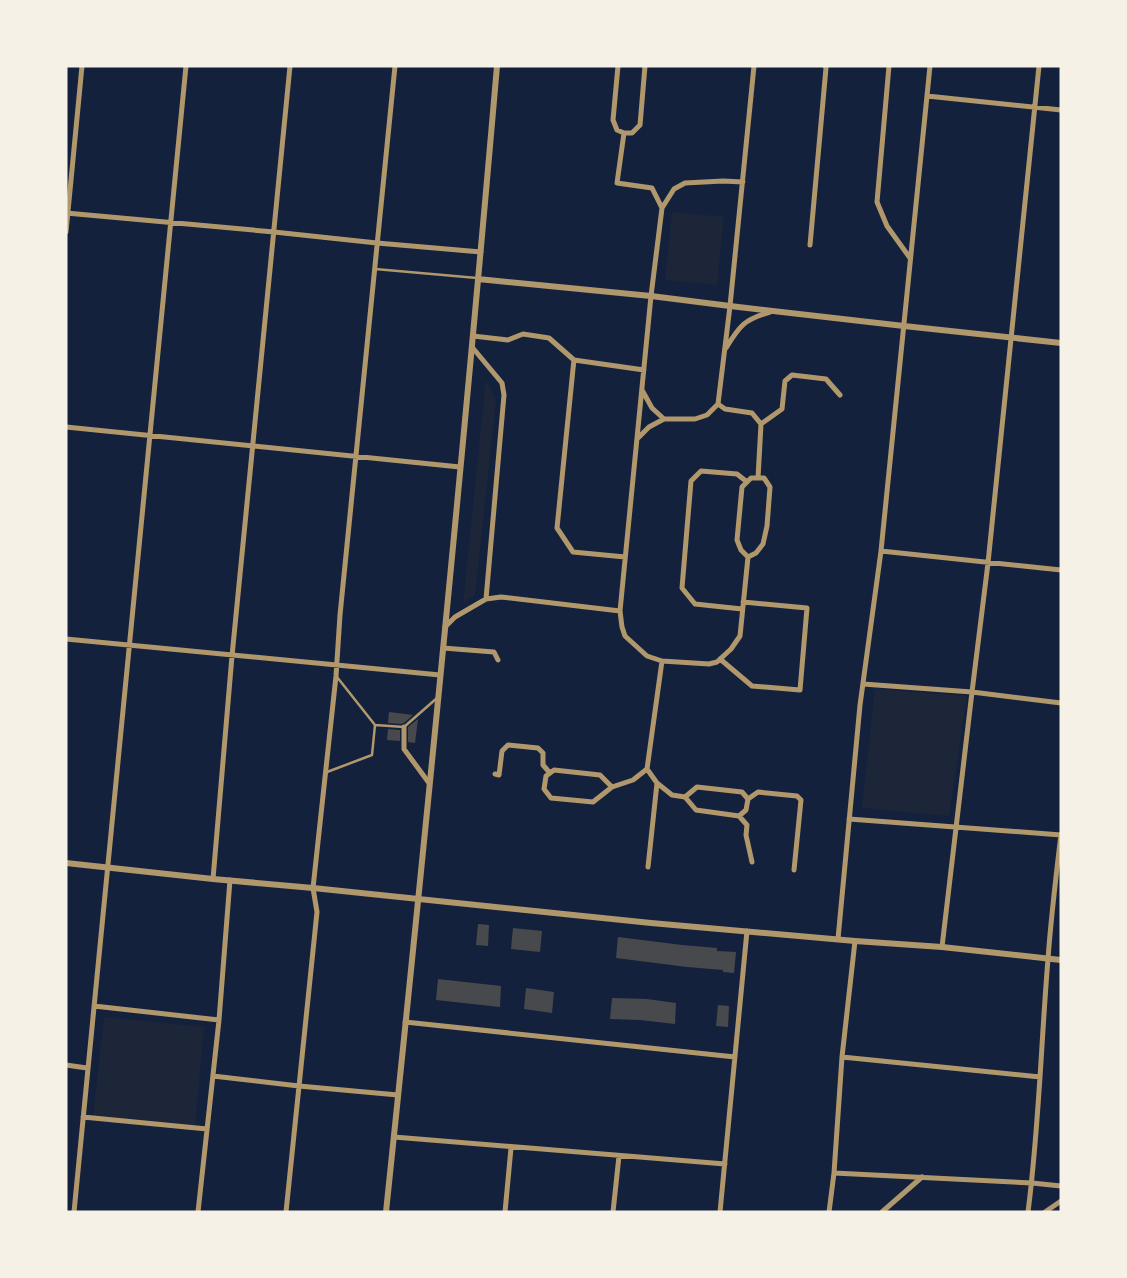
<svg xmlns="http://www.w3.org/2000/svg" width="1127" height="1278" viewBox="0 0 1127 1278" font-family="'Fira Sans Condensed',sans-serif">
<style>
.green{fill:#1d2539}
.building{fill:#48494c}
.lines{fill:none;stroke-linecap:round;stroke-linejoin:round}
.service{stroke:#b1986c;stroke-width:2.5}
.minor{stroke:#b1986c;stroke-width:5}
.tertiary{stroke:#b1986c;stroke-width:6}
</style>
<rect width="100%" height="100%" fill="#14213d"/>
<path class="green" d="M 672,212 L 724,217 L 717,285 L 665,280 Z
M 486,380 L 496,401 L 475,595 L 463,604 Z
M 875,689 L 967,696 L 949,816 L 862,808 Z
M 104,1017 L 204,1027 L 195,1126 L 93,1117 Z"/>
<path class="building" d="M 389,712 L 413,715 L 404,723 L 401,724 L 388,723 Z
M 418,719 L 415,743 L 408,742 L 408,727 Z
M 388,729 L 400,730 L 400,741 L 387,740 Z
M 478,924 L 489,925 L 488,946 L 476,945 Z
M 513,928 L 542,931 L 540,952 L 511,949 Z
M 618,937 L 682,945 L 717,948 L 717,951 L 736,952 L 734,973 L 723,972 L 723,970 L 687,967 L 616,958 Z
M 438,979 L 501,986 L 500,1007 L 436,1000 Z
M 526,988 L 554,992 L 552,1013 L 524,1009 Z
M 612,998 L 647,999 L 676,1003 L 675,1024 L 640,1020 L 610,1019 Z
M 718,1005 L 729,1006 L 728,1027 L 716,1026 Z"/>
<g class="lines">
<path class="service" d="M 375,269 L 477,278
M 337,677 L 375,725 L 404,727 L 437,698
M 327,772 L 372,755 L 375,725"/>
<path class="minor" d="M 618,66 L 613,120 L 617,130 L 624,133 L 632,133 L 640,125 L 645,66
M 889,66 L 877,202 L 887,226 L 910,258
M 927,96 L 1061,110
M 624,133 L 617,183 L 652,188 L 662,208
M 743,182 L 723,181 L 685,183 L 674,189 L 662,208 L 651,296 L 620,611 L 622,627 L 625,636 L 647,656 L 662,661 L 709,664 L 717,662 L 731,649 L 740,636 L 748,557 L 741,550 L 737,540 L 742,487 L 751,478 L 764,478 L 770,487 L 767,526 L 763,544 L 756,553 L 748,557
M 66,213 L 274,232 L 377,243 L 481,252
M 66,232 L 82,66
M 810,245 L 826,68 L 825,66
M 473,336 L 508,340 L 523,334 L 549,338 L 574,360
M 472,347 L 502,383 L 504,395 L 486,599
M 726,348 C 740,325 744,320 770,312
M 642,390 L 652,408 L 664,419
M 718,404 L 730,306 L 754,66
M 718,404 L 725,409 L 752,413 L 761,424 L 758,478
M 761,424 L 782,409 L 785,381 L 792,375 L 826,379 L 840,395
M 66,427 L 460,467
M 638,438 L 649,427 L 664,419 L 695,419 L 707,415 L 718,404
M 881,551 L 1061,570
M 625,557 L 573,552 L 557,528 L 573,369 L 574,360 L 644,370
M 742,609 L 695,604 L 682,588 L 691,481 L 701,471 L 737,474 L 747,482
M 445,627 L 455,617 L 486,599 L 501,597 L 620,611
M 66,639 L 440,675
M 443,648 L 494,652 L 498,660
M 720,659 L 752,686 L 800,690 L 807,608 L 743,602
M 863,684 L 972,692 L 1061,703
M 404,727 L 404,749 L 429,783
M 647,769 L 662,661
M 495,774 L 499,775 L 502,751 L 508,745 L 538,748 L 543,753 L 543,765 L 550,773
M 612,787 L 600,775 L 554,770 L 546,776 L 544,789 L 551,798 L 593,802 L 612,787 L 633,780 L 647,769 L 657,783 L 672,795 L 685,797 L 696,810 L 739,816 L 746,810 L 748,799 L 742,792 L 697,787 L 685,797
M 748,799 L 758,792 L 797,796 L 801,800 L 794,870
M 739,816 L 747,825 L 746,835 L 752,862
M 849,819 L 1061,835
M 648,867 L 657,783
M 213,879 L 232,656 L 290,66
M 838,939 L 860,705 L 881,551 L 930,66
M 942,947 L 972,692 L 988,563 L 1039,66
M 94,1006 L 219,1020
M 405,1022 L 735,1057
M 842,1057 L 1040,1077
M 66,1065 L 87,1068
M 213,1076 L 299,1086 L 398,1095
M 83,1117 L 207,1129
M 394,1137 L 725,1164
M 834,1173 L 1032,1183 L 1061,1186
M 74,1212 L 186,66
M 198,1212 L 219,1020 L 230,880
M 286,1212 L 317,912 L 313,888 L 336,676 L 340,615 L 395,66
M 505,1212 L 511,1148
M 613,1212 L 619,1156
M 720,1212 L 747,931
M 829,1212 L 834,1173 L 842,1057 L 855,941
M 882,1212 L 922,1177
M 1028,1212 C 1039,1128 1041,1043 1048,959 C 1051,917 1056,876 1061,834
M 1045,1212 L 1061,1201"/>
<path class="tertiary" d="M 478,279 L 651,296 L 730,306 L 904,326 L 1061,343
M 66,863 L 213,879 L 313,888 L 651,923 L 855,941 L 942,947 L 1061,960
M 386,1212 C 426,830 464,448 497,66"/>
</g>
<rect width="1127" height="1278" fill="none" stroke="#f6f1e7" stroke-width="135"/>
</svg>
